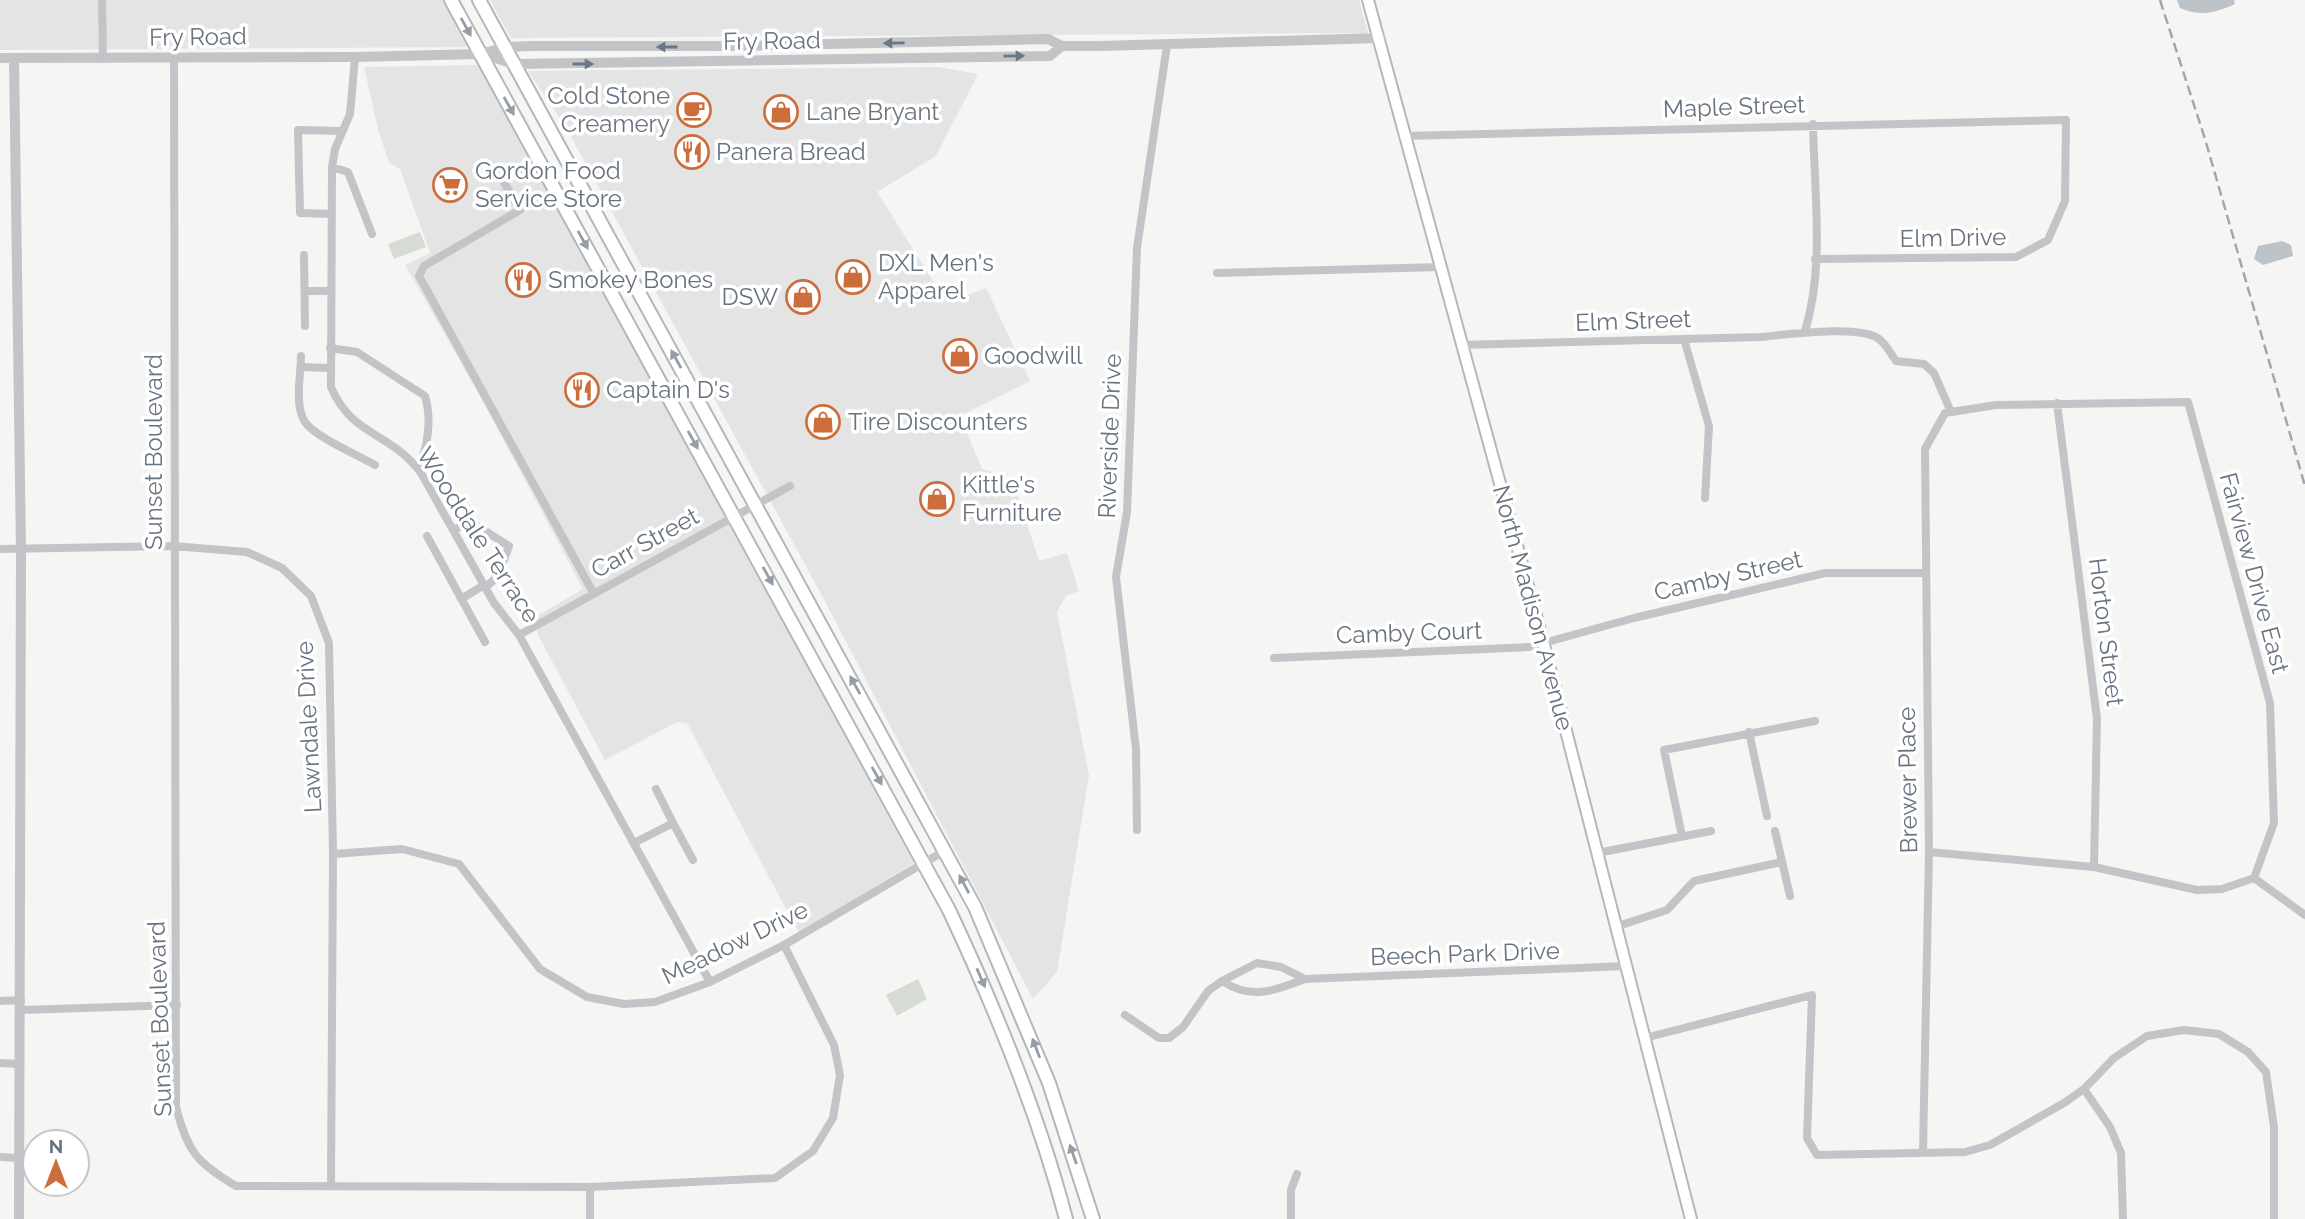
<svg xmlns="http://www.w3.org/2000/svg" width="2305" height="1219" viewBox="0 0 2305 1219" font-family="Raleway,sans-serif">
<style>
.built{fill:#e3e4e3}
.green{fill:#d6dcd4}
.water{fill:#bcc3c9}
.lines{fill:none;stroke-linecap:round;stroke-linejoin:round}
.secondary-casing{stroke:#b4b8bc;stroke-width:14}
.primary-casing{stroke:#b3b6ba;stroke-width:16}
.minor{stroke:#c2c4c7;stroke-width:8}
.tertiary{stroke:#c2c4c7;stroke-width:10}
.secondary{stroke:#fff;stroke-width:10}
.primary{stroke:#fff;stroke-width:12}
.rail{stroke:#a3a7ac;stroke-width:2.5;stroke-dasharray:10 5;stroke-linecap:butt}
.oneway{fill:#959da6}
.oneway2{fill:#6c7784}
.labels{text-anchor:middle;stroke-width:7;stroke-linejoin:round;paint-order:stroke}
.street-label{font-size:24px;fill:#687380;stroke:#fff}
.poi-label{font-size:24px;fill:#687380;stroke:#fff;text-anchor:start}
</style>
<rect width="100%" height="100%" fill="#f5f5f3"/>
<path class="built" d="M 0,0 L 442,0 L 468,47 L 0,50 Z
M 490,0 L 1359,0 L 1368,33 L 511,38 Z
M 478,65 L 914,863 L 799,933 L 687,723 L 677,722 L 605,760 L 538,635 L 535,617 L 583,589 L 480,396 L 405,265 L 430,253 L 400,169 L 389,163 L 378,129 L 364,67 Z
M 938,67 L 978,74 L 936,156 L 877,192 L 947,303 L 986,288 L 1030,381 L 960,416 L 982,469 L 1001,474 L 1018,496 L 1039,561 L 1067,553 L 1079,591 L 1066,596 L 1057,612 L 1089,775 L 1057,972 L 1033,999 L 819,590 L 564,124 L 528,71 Z"/>
<path class="green" d="M 420,232 L 426,247 L 394,259 L 388,244 Z
M 918,979 L 927,999 L 897,1016 L 886,995 Z"/>
<path class="water" d="M 2177,0 L 2234,0 L 2235,4 C 2215,13 2200,17 2180,8 Z
M 2282,241 L 2291,245 L 2293,256 L 2263,265 L 2254,259 L 2258,246 Z"/>
<g class="lines">
<g class="secondary-casing">
<path id="secondary" d="M 1368,0 L 1543,641 L 1691,1219"/>
</g>
<g class="primary-casing">
<path id="primary" d="M 451,0 L 949,910 C 996,1010 1038,1112 1066,1219
M 479,0 L 975,907 L 1049,1083 L 1093,1219"/>
</g>
<path class="minor" d="M 102,0 L 103,59
M 355,57 L 350,114 L 335,149 L 332,167 L 331,387 C 352,437 390,431 421,473 L 494,603 L 519,635 L 710,982
M 174,58 L 176,1107 C 188,1152 196,1162 236,1186 L 590,1187 L 775,1178 L 813,1151 L 833,1118 L 840,1075 L 834,1045 L 784,945
M 1403,136 L 2066,120 L 2065,201 L 2048,240 L 2016,257 L 1815,259
M 538,159 L 502,179 L 520,210 L 424,266 L 419,276 L 594,594
M 332,167 L 348,172 L 372,234
M 331,214 L 300,213 L 298,130 L 342,131
M 304,255 L 305,326
M 1217,273 L 1441,267
M 305,291 L 330,291
M 1805,331 C 1825,266 1814,191 1813,124
M 1684,339 L 1709,426 L 1705,498
M 1461,345 L 1760,337 C 1784,335 1860,324 1879,339 C 1886,344 1891,354 1896,361 L 1924,364 L 1934,373 L 1951,412
M 330,348 L 357,352 L 425,396 C 432,419 428,447 418,469
M 301,356 C 301,375 294,405 305,422 C 315,437 358,455 375,465
M 301,367 L 329,368
M 2057,403 L 2097,719 L 2094,867
M 453,530 L 471,522 L 509,546 L 498,576 L 485,588
M 427,536 L 485,642
M 0,549 L 173,546 L 247,552 L 282,568 L 311,596 L 329,643 L 333,854 L 331,1184
M 461,599 L 484,585
M 519,635 L 790,486
M 1274,658 L 1529,647 L 1634,618 L 1825,573 L 1925,573
M 1749,732 L 1767,816
M 656,789 L 673,823
M 1137,830 L 1136,749 L 1116,577 L 1127,512 L 1137,248 L 1167,45
M 1775,831 L 1790,896
M 1682,836 L 1664,750 L 1815,721
M 634,843 L 673,823 L 693,860
M 1929,852 L 2094,867 L 2197,890 L 2222,889 L 2254,878
M 1597,853 L 1711,831
M 333,854 L 402,849 L 459,864 L 540,969 L 587,997 L 624,1004 L 655,1002 L 710,982 L 784,945 L 946,850
M 2254,878 L 2305,915
M 1615,927 L 1667,910 L 1694,881 L 1782,862
M 1257,963 L 1281,967 L 1305,979 C 1276,990 1252,1001 1222,981 Z
M 1305,979 L 1626,966
M 0,1001 L 21,1000
M 21,1010 L 177,1005
M 1125,1015 L 1159,1038 L 1169,1038 L 1183,1027 L 1208,991 L 1222,981
M 1645,1038 L 1812,995 L 1807,1138 L 1817,1155 L 1965,1152 L 1990,1145 L 2064,1103 L 2084,1089 L 2114,1058 L 2147,1036 L 2184,1030 L 2219,1034 L 2248,1052 L 2266,1072 L 2274,1127 L 2274,1219
M 0,1063 L 20,1064
M 2084,1089 L 2110,1127 L 2121,1153 L 2123,1219
M 1923,1152 L 1929,852 L 1925,449 L 1945,413 L 1996,405 L 2188,402 L 2270,703 L 2274,823 L 2254,878
M 0,1157 L 19,1158
M 590,1187 L 590,1219
M 1291,1219 L 1291,1190 L 1297,1174"/>
<path class="tertiary" d="M 483,54 L 514,64 L 1050,56 L 1062,46
M 0,58 L 355,57 L 480,54 L 507,47 L 531,46 L 744,46 L 1048,39 L 1062,46 L 1100,46 L 1380,38
M 14,58 L 21,551 L 19,1219"/>
<use href="#secondary" class="secondary"/>
<use href="#primary" class="primary"/>
<path class="rail" d="M 2160,0 L 2205,139 L 2305,486"/>
</g>
<defs><path id="oneway-solid" d="M-6-.8H1V-3.2L6.5 0L1 3.2V.8H-6Z" transform="scale(1.75)"/></defs>
<g class="oneway">
<use href="#oneway-solid" transform="translate(466 27) rotate(61)"/>
<use href="#oneway-solid" transform="translate(509 106) rotate(61)"/>
<use href="#oneway-solid" transform="translate(583 240) rotate(61)"/>
<use href="#oneway-solid" transform="translate(676 359) rotate(-119)"/>
<use href="#oneway-solid" transform="translate(693 440) rotate(61)"/>
<use href="#oneway-solid" transform="translate(768 576) rotate(61)"/>
<use href="#oneway-solid" transform="translate(855 685) rotate(-119)"/>
<use href="#oneway-solid" transform="translate(877 776) rotate(61)"/>
<use href="#oneway-solid" transform="translate(964 884) rotate(-118)"/>
<use href="#oneway-solid" transform="translate(981 978) rotate(66)"/>
<use href="#oneway-solid" transform="translate(1036 1048) rotate(-111)"/>
<use href="#oneway-solid" transform="translate(1073 1154) rotate(-109)"/>
</g>
<g class="oneway2">
<use href="#oneway-solid" transform="translate(894 43) rotate(179)"/>
<use href="#oneway-solid" transform="translate(667 47) rotate(180)"/>
<use href="#oneway-solid" transform="translate(1014 56) rotate(-1)"/>
<use href="#oneway-solid" transform="translate(583 64)"/>
</g>
<defs>
<g id="cafe-ring" transform="scale(1.75)"><circle r="9.5" fill="#fff" stroke="#cc6e3c" stroke-width="1.5"/><path d="M-5.5-4.5H6V0H3Q3 3.5 0 3.5H-2.5Q-5.5 3.5-5.5 0ZM3-3.2v2h1.7v-2ZM-6 4.5H4V6H-6Z" fill="#cc6e3c"/></g>
<g id="shop-ring" transform="scale(1.75)"><circle r="9.5" fill="#fff" stroke="#cc6e3c" stroke-width="1.5"/><path d="M-5-2.5h2.3a2.7 3.5 0 0 1 5.4 0H5L5.5 6h-11ZM-1.5-2.5h3a1.5 2.3 0 0 0-3 0Z" fill="#cc6e3c"/></g>
<g id="restaurant-ring" transform="scale(1.75)"><circle r="9.5" fill="#fff" stroke="#cc6e3c" stroke-width="1.5"/><path d="M-5-6h1v4h1v-4h1v4h1v-4h1v5L-1.5 .5V6h-2V.5L-5-1ZM5-6V6H3V1.5H1.5Q1.5-4 5-6Z" fill="#cc6e3c"/></g>
<g id="supermarket-ring" transform="scale(1.75)"><circle r="9.5" fill="#fff" stroke="#cc6e3c" stroke-width="1.5"/><path d="M-6-5.5h2.5l.6 2H6L4.5 2H-2.5L-4.4-4H-6ZM-1.5 3.2a1.3 1.3 0 1 0 .1 0ZM3 3.2a1.3 1.3 0 1 0 .1 0Z" fill="#cc6e3c"/></g>
</defs>
<g fill-rule="evenodd">
<use href="#cafe-ring" x="694" y="110"/>
<use href="#shop-ring" x="781" y="112"/>
<use href="#restaurant-ring" x="692" y="152"/>
<use href="#supermarket-ring" x="450" y="185"/>
<use href="#shop-ring" x="853" y="277"/>
<use href="#restaurant-ring" x="523" y="280"/>
<use href="#shop-ring" x="803" y="297"/>
<use href="#shop-ring" x="960" y="356"/>
<use href="#restaurant-ring" x="582" y="390"/>
<use href="#shop-ring" x="823" y="422"/>
<use href="#shop-ring" x="937" y="499"/>
</g>
<g class="labels">
<g class="street-label">
<text transform="translate(198 37) rotate(-1)" y="8">Fry Road</text>
<text transform="translate(772 41) rotate(-1)" y="8">Fry Road</text>
<text transform="translate(1734 107) rotate(-2)" y="8">Maple Street</text>
<text transform="translate(1953 238) rotate(-1)" y="8">Elm Drive</text>
<text transform="translate(1633 321) rotate(-2)" y="8">Elm Street</text>
<text transform="translate(1110 436) rotate(-88)" y="8">Riverside Drive</text>
<text transform="translate(154 452) rotate(-90)" y="8">Sunset Boulevard</text>
<text transform="translate(478 535) rotate(57)" y="8">Wooddale Terrace</text>
<text transform="translate(645 543) rotate(-29)" y="8">Carr Street</text>
<text transform="translate(2254 573) rotate(75)" y="8">Fairview Drive East</text>
<text transform="translate(1728 576) rotate(-13)" y="8">Camby Street</text>
<text transform="translate(1533 608) rotate(75)" y="8">North Madison Avenue</text>
<text transform="translate(2106 632) rotate(83)" y="8">Horton Street</text>
<text transform="translate(1409 633) rotate(-2)" y="8">Camby Court</text>
<text transform="translate(309 727) rotate(-93)" y="8">Lawndale Drive</text>
<text transform="translate(1908 780) rotate(-91)" y="8">Brewer Place</text>
<text transform="translate(735 943) rotate(-26)" y="8">Meadow Drive</text>
<text transform="translate(1465 954) rotate(-2)" y="8">Beech Park Drive</text>
<text transform="translate(160 1019) rotate(-92)" y="8">Sunset Boulevard</text>
</g>
<g class="poi-label">
<text x="670" y="104" text-anchor="end">Cold Stone<tspan x="670" dy="28">Creamery</tspan></text>
<text x="806" y="120">Lane Bryant</text>
<text x="716" y="160">Panera Bread</text>
<text x="475" y="179">Gordon Food<tspan x="475" dy="28">Service Store</tspan></text>
<text x="878" y="271">DXL Men's<tspan x="878" dy="28">Apparel</tspan></text>
<text x="548" y="288">Smokey Bones</text>
<text x="778" y="305" text-anchor="end">DSW</text>
<text x="984" y="364">Goodwill</text>
<text x="606" y="398">Captain D's</text>
<text x="848" y="430">Tire Discounters</text>
<text x="962" y="493">Kittle's<tspan x="962" dy="28">Furniture</tspan></text>
</g>
</g>
<g transform="translate(56 1163)"><circle r="33" fill="#ffffff" stroke="#c3c7cc" stroke-width="2"/>
<path d="M0-5L12 26L0 18L-12 26Z" fill="#cc6e3c"/>
<text y="-10" font-size="19" font-weight="bold" text-anchor="middle" fill="#687380">N</text>
</g>
</svg>
